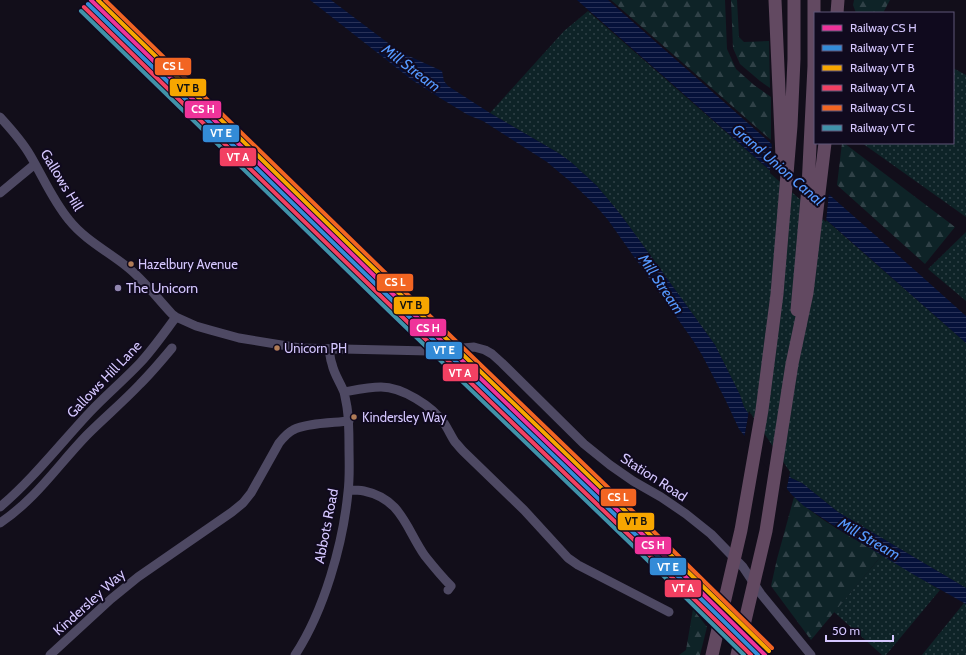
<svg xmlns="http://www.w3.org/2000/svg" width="966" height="655" viewBox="0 0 966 655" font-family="Cabin,sans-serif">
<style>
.grass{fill:url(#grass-dots)}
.forest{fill:url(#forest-firs)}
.water{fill:url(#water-rules)}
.pier{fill:#120e1a}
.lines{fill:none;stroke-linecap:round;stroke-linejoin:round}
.minor{stroke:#4e4963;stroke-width:9}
.highway{stroke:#624961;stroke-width:13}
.rail-1-casing{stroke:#100a1e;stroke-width:7}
.rail-2-casing{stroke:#100a1e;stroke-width:7}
.rail-3-casing{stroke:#100a1e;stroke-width:7}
.rail-4-casing{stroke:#100a1e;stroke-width:7}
.rail-5-casing{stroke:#100a1e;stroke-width:7}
.rail-6-casing{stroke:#100a1e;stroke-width:7}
.rail-1{stroke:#ef339a;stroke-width:4}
.rail-2{stroke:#338bd7;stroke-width:4}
.rail-3{stroke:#f7a600;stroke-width:4}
.rail-4{stroke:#f24062;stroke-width:4}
.rail-5{stroke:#f26522;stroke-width:4}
.rail-6{stroke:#4092a9;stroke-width:4}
.bus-dot{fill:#b07c57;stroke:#100a1e;stroke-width:1.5}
.poi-dot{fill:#9186af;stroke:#100a1e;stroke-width:1.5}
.labels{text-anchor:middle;stroke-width:4;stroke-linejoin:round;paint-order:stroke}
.bus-label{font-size:13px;fill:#d5c7ff;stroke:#100a1e;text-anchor:start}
.street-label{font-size:14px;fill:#d5c7ff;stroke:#100a1e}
.poi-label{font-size:14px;fill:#d5c7ff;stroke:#100a1e;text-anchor:start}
.water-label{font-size:15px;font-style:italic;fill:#59f;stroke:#100a1e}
.line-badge{stroke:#100a1e;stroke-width:1.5}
.badge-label{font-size:11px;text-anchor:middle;font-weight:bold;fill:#fff}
.pale-badge-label{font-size:11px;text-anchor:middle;font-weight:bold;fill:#111}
</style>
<defs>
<pattern id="grass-dots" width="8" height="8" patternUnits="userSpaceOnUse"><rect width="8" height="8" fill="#0e2327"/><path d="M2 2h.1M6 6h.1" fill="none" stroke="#304147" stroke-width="1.8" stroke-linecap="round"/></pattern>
<pattern id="forest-firs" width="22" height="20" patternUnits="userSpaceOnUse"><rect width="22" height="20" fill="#0e2327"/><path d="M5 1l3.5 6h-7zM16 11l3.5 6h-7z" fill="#304147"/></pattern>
<pattern id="water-rules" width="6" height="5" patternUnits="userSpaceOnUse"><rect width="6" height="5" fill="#05113a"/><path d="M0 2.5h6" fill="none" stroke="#293258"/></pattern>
</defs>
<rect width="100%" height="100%" fill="#120e1a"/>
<path class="grass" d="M 588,11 L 966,343 L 966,588 L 838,512 L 802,483 L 791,478 L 744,407 L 740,395 L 715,345 L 692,313 L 621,215 L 597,186 L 572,163 L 560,154 L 490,113 L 564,31 Z
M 953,68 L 966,75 L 966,217 L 862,143 L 953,143 Z
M 966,232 L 966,301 L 928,269 Z
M 882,555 L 940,590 L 886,655 L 882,655 L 834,612 Z
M 964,603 L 966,604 L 966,655 L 922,655 Z"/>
<path class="forest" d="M 611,0 L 725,0 L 727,49 L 736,69 L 754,85 L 771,97 L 771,140 Z
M 731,0 L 737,0 L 739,37 L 744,42 L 769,41 L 770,88 L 760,81 L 740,64 L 733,48 Z
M 854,0 L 890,0 L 883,13 L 856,13 L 853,5 Z
M 842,143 L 844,143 L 955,227 L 925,264 L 837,185 Z
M 794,497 C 819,520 853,538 882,555 L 811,640 L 771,586 L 777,559 Z
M 693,609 L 707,627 L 700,655 L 679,655 L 686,650 Z"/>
<path class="water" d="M 310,0 L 331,0 L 400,52 L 442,71 L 444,81 L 448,86 L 490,113 L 560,154 L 572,163 L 597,186 L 621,215 L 692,313 L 715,345 L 740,395 L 744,407 L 791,478 L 802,483 L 838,512 L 966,588 L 966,604 L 916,576 L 845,533 L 804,506 L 792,495 L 739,429 L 725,399 L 702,355 L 694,342 L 608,220 L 596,206 L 572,183 L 547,162 L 483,121 L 468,115 L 440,98 L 412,80 Z
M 577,0 L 608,0 L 908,264 L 966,316 L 966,343 Z"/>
<path class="pier" d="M 772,141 L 829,192 L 826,222 L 770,173 Z
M 749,411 L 790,472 L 786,492 L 744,439 Z"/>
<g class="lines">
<path class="minor" d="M 0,117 C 11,129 22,141 30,155 C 43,177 53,201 69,220 C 84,239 107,251 126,266 C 143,279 157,298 172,314 L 176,317 L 196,326 L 210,330 L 239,338 L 300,348 L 429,351 L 474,347 L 485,350 L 492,354 L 502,363 L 584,444 L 610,465 L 633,481 L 661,497 L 686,514 L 711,534 L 743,567 L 761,594 L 811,655
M 0,193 L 35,164
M 344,392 C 355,390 369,387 381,387 C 402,387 432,406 444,423 C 448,429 451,436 455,442 C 458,445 460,448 463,451 L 524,510 L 568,558 L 578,565 L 669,612
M 349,490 C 354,490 359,490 364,491 C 402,499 406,529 425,556 C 433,566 442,577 451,586 L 448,590
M 0,507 C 33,479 60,444 90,412 C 106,395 124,380 140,363 C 153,349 164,333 176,317
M 0,523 C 37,498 57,466 87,435 C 104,418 123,402 140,384 C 151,373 162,360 172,348
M 50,655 L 111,599 L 138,577 L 232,512 L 243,503 L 251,493 L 279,443 C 283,438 287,433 293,430 C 305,423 333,423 349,421
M 295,655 C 324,611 343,544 348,492 C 350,477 349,461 349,446 C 349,433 349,420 347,407 C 346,402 345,396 344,392 C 340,382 334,374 332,364 C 330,359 330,354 329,349"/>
<path class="highway" d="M 775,0 L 782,157
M 837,13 L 838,0
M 797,310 L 808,187 L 814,66 L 814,0
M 712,655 L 741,530 L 762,410 L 777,294 L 791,126 L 794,59 L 794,0
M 737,655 L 766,531 L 792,364 L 807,293 L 825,143"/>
<g class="rail-1-casing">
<path id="rail-1" d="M 91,0 L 398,299 L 639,531 L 765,655"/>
</g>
<g class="rail-2-casing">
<path id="rail-2" d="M 88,4 L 395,303 L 636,535 L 758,655"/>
</g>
<g class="rail-3-casing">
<path id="rail-3" d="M 98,0 L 401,295 L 642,527 L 769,651"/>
</g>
<g class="rail-4-casing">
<path id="rail-4" d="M 84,7 L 391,306 L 632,538 L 751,655"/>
</g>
<g class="rail-5-casing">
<path id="rail-5" d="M 105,0 L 405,292 L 646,524 L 772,648"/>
</g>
<g class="rail-6-casing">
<path id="rail-6" d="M 81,11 L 388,310 L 629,542 L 744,655"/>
</g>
<use href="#rail-1" class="rail-1"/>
<use href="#rail-2" class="rail-2"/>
<use href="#rail-3" class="rail-3"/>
<use href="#rail-4" class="rail-4"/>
<use href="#rail-5" class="rail-5"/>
<use href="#rail-6" class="rail-6"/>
</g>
<g class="bus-dot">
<circle cx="131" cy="264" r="3.5"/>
<circle cx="277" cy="348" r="3.5"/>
<circle cx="354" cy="417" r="3.5"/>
</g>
<circle class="poi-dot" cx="118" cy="288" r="4"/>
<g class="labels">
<g class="bus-label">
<text x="138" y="269">Hazelbury Avenue</text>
<text x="284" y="353">Unicorn PH</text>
<text x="362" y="422">Kindersley Way</text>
</g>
<g class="street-label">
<text transform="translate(62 180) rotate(59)" y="5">Gallows Hill</text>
<text transform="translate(104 379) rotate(-46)" y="5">Gallows Hill Lane</text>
<text transform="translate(654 477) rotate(33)" y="5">Station Road</text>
<text transform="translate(326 526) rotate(-79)" y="5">Abbots Road</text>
<text transform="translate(89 602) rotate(-42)" y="5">Kindersley Way</text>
</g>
<g class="poi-label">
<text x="126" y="293">The Unicorn</text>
</g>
<g class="water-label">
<text transform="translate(411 68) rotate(37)" y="5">Mill Stream</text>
<text transform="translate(778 165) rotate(41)" y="5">Grand Union Canal</text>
<text transform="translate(661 284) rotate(56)" y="5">Mill Stream</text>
<text transform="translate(869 539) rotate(30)" y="5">Mill Stream</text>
</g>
</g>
<g class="line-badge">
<rect x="154" y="57" width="38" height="19" rx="4" fill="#f26522"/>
<rect x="169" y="78" width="38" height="19" rx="4" fill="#f7a600"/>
<rect x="184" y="100" width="38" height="19" rx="4" fill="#ef339a"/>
<rect x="202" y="124" width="38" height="19" rx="4" fill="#338bd7"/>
<rect x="219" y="147" width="38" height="20" rx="4" fill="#f24062"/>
<rect x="376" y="273" width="38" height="19" rx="4" fill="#f26522"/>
<rect x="393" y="296" width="37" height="19" rx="4" fill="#f7a600"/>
<rect x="409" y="318" width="38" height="19" rx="4" fill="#ef339a"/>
<rect x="425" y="341" width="38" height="19" rx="4" fill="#338bd7"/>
<rect x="442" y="363" width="37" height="19" rx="4" fill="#f24062"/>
<rect x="600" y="488" width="37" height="19" rx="4" fill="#f26522"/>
<rect x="617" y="512" width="38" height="19" rx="4" fill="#f7a600"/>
<rect x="634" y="536" width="38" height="19" rx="4" fill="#ef339a"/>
<rect x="649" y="557" width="38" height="19" rx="4" fill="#338bd7"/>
<rect x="664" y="579" width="38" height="19" rx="4" fill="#f24062"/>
</g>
<g class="badge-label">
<text x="173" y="70">CS L</text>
<text x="203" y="113">CS H</text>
<text x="221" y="137">VT E</text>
<text x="238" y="161">VT A</text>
<text x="395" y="286">CS L</text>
<text x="428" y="332">CS H</text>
<text x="444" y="354">VT E</text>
<text x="460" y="377">VT A</text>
<text x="618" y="501">CS L</text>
<text x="653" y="549">CS H</text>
<text x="668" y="571">VT E</text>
<text x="683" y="592">VT A</text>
</g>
<g class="pale-badge-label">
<text x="188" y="92">VT B</text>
<text x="411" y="309">VT B</text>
<text x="636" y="525">VT B</text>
</g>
<rect x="814" y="12" width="140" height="132" fill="#100a1e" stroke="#5f5678"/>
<rect x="822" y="25" width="20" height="6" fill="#ef339a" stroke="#5f5678"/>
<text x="850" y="32" font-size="12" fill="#d5c7ff">Railway CS H</text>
<rect x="822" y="45" width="20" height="6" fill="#338bd7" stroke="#5f5678"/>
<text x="850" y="52" font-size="12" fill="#d5c7ff">Railway VT E</text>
<rect x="822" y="65" width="20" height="6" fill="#f7a600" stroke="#5f5678"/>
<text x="850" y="72" font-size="12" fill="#d5c7ff">Railway VT B</text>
<rect x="822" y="85" width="20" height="6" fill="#f24062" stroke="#5f5678"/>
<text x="850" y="92" font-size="12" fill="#d5c7ff">Railway VT A</text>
<rect x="822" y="105" width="20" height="6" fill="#f26522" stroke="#5f5678"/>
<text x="850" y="112" font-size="12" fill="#d5c7ff">Railway CS L</text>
<rect x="822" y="125" width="20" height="6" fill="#4092a9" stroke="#5f5678"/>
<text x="850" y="132" font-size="12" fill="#d5c7ff">Railway VT C</text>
<path d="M826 635v6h67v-6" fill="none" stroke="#d5c7ff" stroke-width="2"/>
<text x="832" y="635" font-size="12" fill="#d5c7ff" stroke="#100a1e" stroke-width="3" paint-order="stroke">50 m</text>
</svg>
